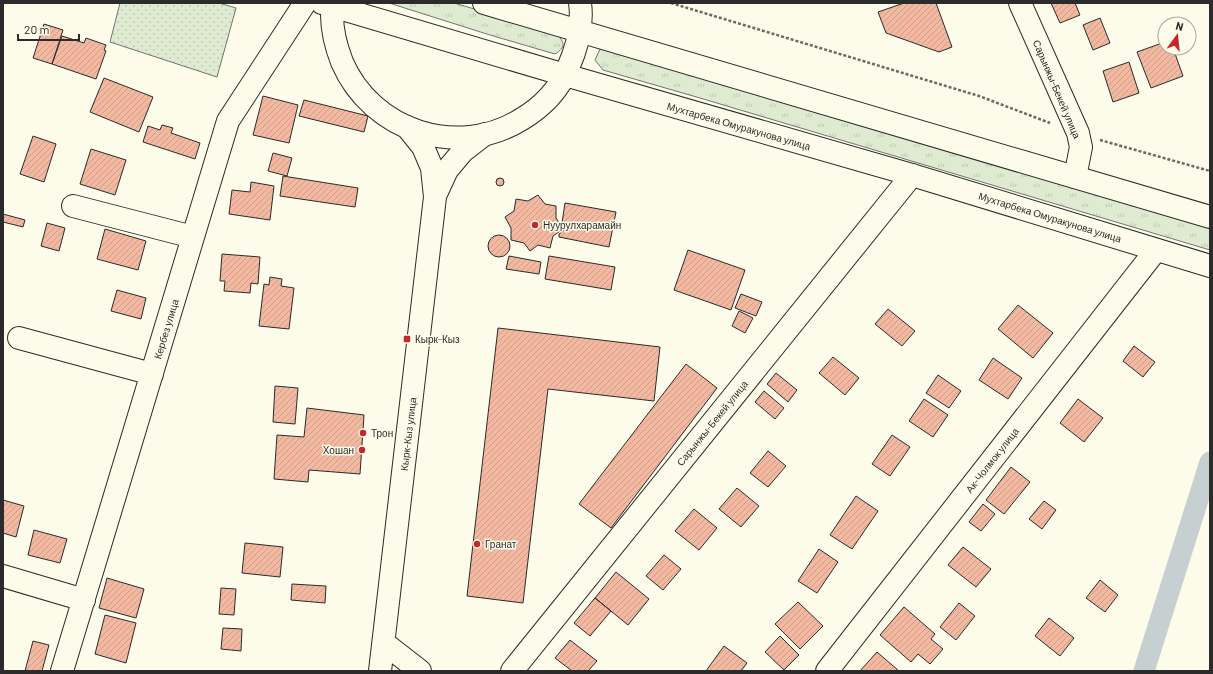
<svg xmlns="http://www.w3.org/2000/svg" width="1213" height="674" viewBox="0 0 1213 674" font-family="Barlow,sans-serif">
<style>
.grass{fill:url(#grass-tufts);stroke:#74746e}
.park{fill:url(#park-dots);stroke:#74746e}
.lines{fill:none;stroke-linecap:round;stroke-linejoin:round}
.canal{stroke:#c7d0d0;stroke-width:21}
.building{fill:url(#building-hatch);stroke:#2b2b2b}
.minor-casing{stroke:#2b2b2b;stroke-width:24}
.major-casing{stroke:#2b2b2b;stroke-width:24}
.path{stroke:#6a6964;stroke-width:2.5;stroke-dasharray:3 2;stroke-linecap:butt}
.minor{stroke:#fdfbea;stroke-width:22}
.major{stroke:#fdfbea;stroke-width:22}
.poi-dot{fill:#c62828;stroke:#fdfbea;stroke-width:1.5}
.labels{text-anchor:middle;stroke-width:3;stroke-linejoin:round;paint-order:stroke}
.street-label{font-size:10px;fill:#2b2b2b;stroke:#fdfbea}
.poi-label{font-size:10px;fill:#2b2b2b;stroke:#fdfbea;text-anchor:start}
</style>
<defs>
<pattern id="grass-tufts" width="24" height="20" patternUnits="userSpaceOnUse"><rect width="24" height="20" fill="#deebd1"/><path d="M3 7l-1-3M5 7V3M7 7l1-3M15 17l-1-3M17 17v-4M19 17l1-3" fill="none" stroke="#bfcab4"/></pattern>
<pattern id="park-dots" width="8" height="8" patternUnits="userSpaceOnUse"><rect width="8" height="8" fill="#deebd1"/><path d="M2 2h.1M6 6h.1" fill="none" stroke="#bfcab4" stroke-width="1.8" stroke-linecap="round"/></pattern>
<pattern id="building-hatch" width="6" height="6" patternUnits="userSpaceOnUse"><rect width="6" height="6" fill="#f2b8a0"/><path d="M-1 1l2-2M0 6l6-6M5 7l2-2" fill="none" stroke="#d09e8a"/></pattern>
</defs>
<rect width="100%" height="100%" fill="#fdfbea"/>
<path class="grass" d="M 389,3 L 454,3 L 556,33 C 565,43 566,47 555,54 L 490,35 Z
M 600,49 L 606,49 L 1210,228 L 1210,250 L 700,98 L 603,70 L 595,60 Z"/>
<path class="park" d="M 120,3 L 219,3 L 236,8 L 217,77 L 110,42 Z"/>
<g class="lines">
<path class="canal" d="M 1144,671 L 1210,462"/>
</g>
<path class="building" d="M 904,3 L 936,3 L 952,47 L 939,52 L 886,33 L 878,12 Z
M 1051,3 L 1075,3 L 1080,15 L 1060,23 Z
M 1100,18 L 1110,43 L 1093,50 L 1083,25 Z
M 44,24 L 63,30 L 52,64 L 33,58 Z
M 62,36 L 84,43 L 86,38 L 106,45 L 104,50 L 106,51 L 96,79 L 52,64 Z
M 1165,42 L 1165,48 L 1173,48 L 1183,76 L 1151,88 L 1137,52 Z
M 1129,62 L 1139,93 L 1113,102 L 1103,71 Z
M 104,78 L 153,97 L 139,132 L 90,112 Z
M 263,96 L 298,105 L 289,143 L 253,135 Z
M 304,100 L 368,116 L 364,132 L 299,116 Z
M 162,125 L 173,128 L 171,133 L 200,143 L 195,159 L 143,142 L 148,126 L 160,130 Z
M 33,136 L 56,144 L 44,182 L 20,174 Z
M 91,149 L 126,160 L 115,195 L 80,184 Z
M 273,153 L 292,158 L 287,176 L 268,171 Z
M 283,176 L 358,188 L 355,207 L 280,196 Z
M496 182a4 4 0 1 1 8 0a4 4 0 1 1-8 0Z
M 251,182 L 274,186 L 270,220 L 229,214 L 232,190 L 250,192 Z
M 538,195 L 545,204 L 556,206 L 556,218 L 563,229 L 553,236 L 550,248 L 538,245 L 530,251 L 524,243 L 511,240 L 511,228 L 505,217 L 514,211 L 516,199 L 528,201 Z
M 565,203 L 616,212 L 609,247 L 559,237 L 559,234 L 566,229 L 562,223 Z
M 3,214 L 25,220 L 23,227 L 3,222 Z
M 47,223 L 65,228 L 59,251 L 41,246 Z
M 105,229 L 146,241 L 138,270 L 97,259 Z
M488 246a11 11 0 1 1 22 0a11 11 0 1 1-22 0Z
M 688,250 L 745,270 L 731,310 L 674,290 Z
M 222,254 L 260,257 L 258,284 L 251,283 L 250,293 L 224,291 L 225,281 L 220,281 Z
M 509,256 L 541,262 L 539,274 L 506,269 Z
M 549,256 L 615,267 L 611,290 L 545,279 Z
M 270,277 L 282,279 L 281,286 L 294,288 L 289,329 L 259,326 L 264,284 L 269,285 Z
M 117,290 L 146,298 L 141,319 L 111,311 Z
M 741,294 L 762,302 L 756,316 L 735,308 Z
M 1018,305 L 1053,333 L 1033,358 L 998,329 Z
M 888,309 L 915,331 L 902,346 L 875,324 Z
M 739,311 L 753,318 L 745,333 L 732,326 Z
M 498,328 L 660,347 L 654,401 L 548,389 L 523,603 L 467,596 Z
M 1134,346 L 1155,362 L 1143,377 L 1123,361 Z
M 833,357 L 859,378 L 845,395 L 819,373 Z
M 993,358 L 1022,378 L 1008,399 L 979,380 Z
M 686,364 L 717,388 L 611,528 L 579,504 Z
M 776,373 L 797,390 L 788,402 L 767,384 Z
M 938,375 L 961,391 L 949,408 L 926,393 Z
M 275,386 L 298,388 L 295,424 L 273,422 Z
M 764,391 L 784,408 L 775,419 L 755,402 Z
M 924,399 L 948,415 L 933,437 L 909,421 Z
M 1078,399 L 1103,418 L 1084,442 L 1060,423 Z
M 307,408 L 364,415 L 360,474 L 309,470 L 308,482 L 274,479 L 277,435 L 304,437 Z
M 892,435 L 910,447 L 890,476 L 872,464 Z
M 768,451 L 786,466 L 768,487 L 750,473 Z
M 1011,467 L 1030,482 L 1004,514 L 986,500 Z
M 737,488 L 759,506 L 741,527 L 719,509 Z
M 856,496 L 878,511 L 852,549 L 830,535 Z
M 3,500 L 24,506 L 16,537 L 3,533 Z
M 1044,501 L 1056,510 L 1042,529 L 1029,519 Z
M 983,504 L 995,514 L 981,531 L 969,522 Z
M 694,509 L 717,528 L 699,550 L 675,531 Z
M 34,530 L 67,539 L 60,563 L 28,555 Z
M 245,543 L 283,547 L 280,577 L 242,573 Z
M 963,547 L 991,569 L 976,587 L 948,565 Z
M 819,549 L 838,562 L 817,593 L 798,581 Z
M 664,555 L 681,569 L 663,590 L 646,576 Z
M 616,572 L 649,599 L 628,625 L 595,598 Z
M 107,578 L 144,589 L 136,618 L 99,608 Z
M 1100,580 L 1118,595 L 1105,612 L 1086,598 Z
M 292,584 L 326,586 L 325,603 L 291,600 Z
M 221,588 L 236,589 L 234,615 L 219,614 Z
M 595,598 L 611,611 L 590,636 L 574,623 Z
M 798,602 L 823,626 L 800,649 L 775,624 Z
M 959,603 L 975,616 L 956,640 L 940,627 Z
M 904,607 L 935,634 L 931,639 L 943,649 L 930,664 L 918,654 L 911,662 L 880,635 Z
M 105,615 L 136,623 L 126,663 L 95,654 Z
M 1049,618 L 1074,638 L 1060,656 L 1035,636 Z
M 223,628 L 242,629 L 241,651 L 221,649 Z
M 780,636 L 799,655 L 784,670 L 765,652 Z
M 570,640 L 597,661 L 588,671 L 572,671 L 555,658 Z
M 33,641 L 49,645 L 42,671 L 25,671 Z
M 724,646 L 747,663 L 741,671 L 706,671 Z
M 877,652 L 899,671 L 860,671 Z"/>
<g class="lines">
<g class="minor-casing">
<path id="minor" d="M 1020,3 L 1078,133 L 1081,147 L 1075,177
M 435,196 L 447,170 L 463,151 L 485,134
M 73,206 L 193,237
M 19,338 L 152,374
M 3,576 L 84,600
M 384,643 L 420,671
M 62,671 L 228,121 L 305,3
M 380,671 L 435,197 L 432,168 L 423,147 L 407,127
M 512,671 L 912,175
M 827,671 L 1156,250"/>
</g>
<g class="major-casing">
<path id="major" d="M 322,3 L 565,75 L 912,175 L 1210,266
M 333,3 C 330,22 335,44 342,62 C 372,132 458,159 522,119 C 542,107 559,89 568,68 C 577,48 583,25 580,3
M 484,3 L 1210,217"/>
</g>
<path class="path" d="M 671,3 L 979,96 L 1050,123
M 1100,140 L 1210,171"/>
<use href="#minor" class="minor"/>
<use href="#major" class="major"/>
</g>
<g class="poi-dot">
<circle cx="535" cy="225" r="4"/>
<rect x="403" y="335" width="8" height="8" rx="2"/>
<circle cx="363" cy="433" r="4"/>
<circle cx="362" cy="450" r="4"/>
<circle cx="477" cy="544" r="4"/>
</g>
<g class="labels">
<g class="street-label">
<text transform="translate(1057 89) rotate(67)" y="4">Сарынжы-Бекей улица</text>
<text transform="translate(739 126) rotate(16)" y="4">Мухтарбека Омуракунова улица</text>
<text transform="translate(1050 217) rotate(17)" y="4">Мухтарбека Омуракунова улица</text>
<text transform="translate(166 329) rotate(-73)" y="4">Кербез улица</text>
<text transform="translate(712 423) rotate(-51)" y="4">Сарынжы-Бекей улица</text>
<text transform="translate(408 434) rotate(-83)" y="4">Кырк-Кыз улица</text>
<text transform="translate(992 460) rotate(-52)" y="4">Ак-Чолмок улица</text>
</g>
<g class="poi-label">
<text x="543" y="229">Нуурулхарамайн</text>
<text x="415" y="343">Кырк-Кыз</text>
<text x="371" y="437">Трон</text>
<text x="354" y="454" text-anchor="end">Хошан</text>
<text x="485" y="548">Гранат</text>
</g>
</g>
<rect width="1213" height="674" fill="none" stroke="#2b2b2b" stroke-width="8"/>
<g transform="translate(1177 36) rotate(15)"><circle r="19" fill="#fdfbea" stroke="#a9a89e"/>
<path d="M0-3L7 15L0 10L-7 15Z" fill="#c62828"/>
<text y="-6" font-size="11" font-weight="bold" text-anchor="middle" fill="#2b2b2b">N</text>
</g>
<path d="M18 34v6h61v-6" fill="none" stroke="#2b2b2b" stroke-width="2"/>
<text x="24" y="34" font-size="12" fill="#2b2b2b" stroke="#fdfbea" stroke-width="3" paint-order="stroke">20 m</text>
</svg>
